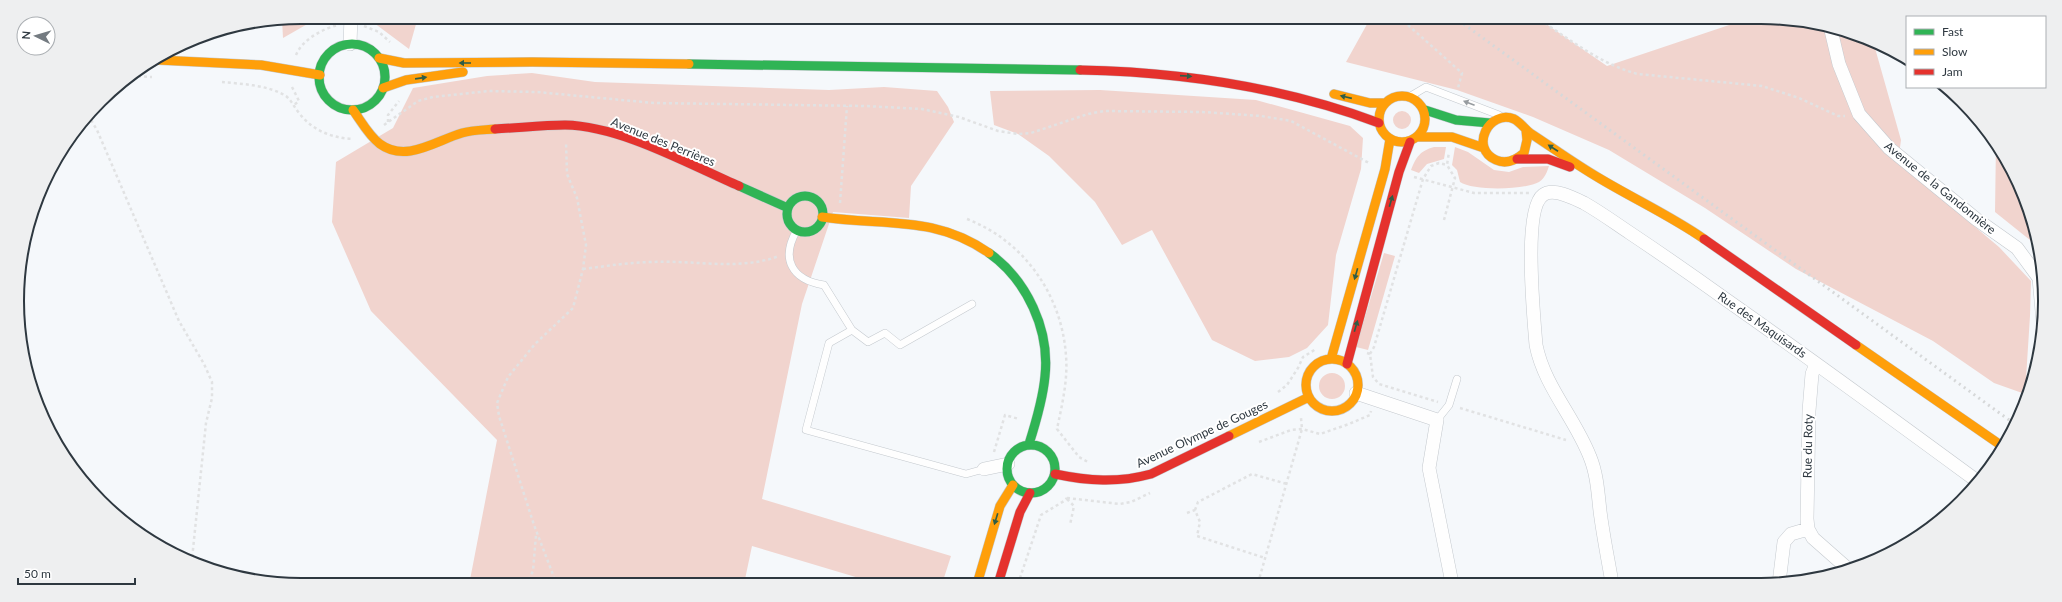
<svg xmlns="http://www.w3.org/2000/svg" width="2062" height="602" viewBox="0 0 2062 602" font-family="Lato,sans-serif">
<style>
.green{fill:#f1d4ce}
.lines{fill:none;stroke-linecap:round;stroke-linejoin:round}
.lane-casing{stroke:#c4c9ce;stroke-width:8}
.street-casing{stroke:#c4c9ce;stroke-width:14}
.fast-casing{stroke:#c4c9ce;stroke-width:10}
.slow-casing{stroke:#c4c9ce;stroke-width:10}
.jam-casing{stroke:#c4c9ce;stroke-width:10}
.path{stroke:#e1e2e3;stroke-width:2.5;stroke-dasharray:3 3;stroke-linecap:butt}
.lane{stroke:#fefefe;stroke-width:7}
.street{stroke:#fefefe;stroke-width:13}
.fast{stroke:#30b455;stroke-width:9}
.slow{stroke:#ff9f0a;stroke-width:9}
.jam{stroke:#e5322d;stroke-width:9}
.rail{stroke:#d6d8d9;stroke-width:3;stroke-dasharray:2 4;stroke-linecap:butt}
.oneway{fill:#2f5d46}
.oneway2{fill:#969b9f}
.labels{text-anchor:middle;stroke-width:4;stroke-linejoin:round;paint-order:stroke}
.street-label{font-size:12px;fill:#2e3840;stroke:#fff}
.rim{fill:none;stroke:#2e3840;stroke-width:2}
</style>
<rect width="100%" height="100%" fill="#f5f8fb"/>
<path class="green" d="M 301,17 L 348,17 L 318,18 L 283,38 L 282,19 Z
M 366,17 L 418,17 L 409,49 Z
M 1371,17 L 1536,17 L 1607,66 L 1753,17 L 1816,22 L 1873,41 L 1901,140 L 1898,162 L 1999,247 L 2031,281 L 2030,316 L 2025,394 L 1994,383 L 1933,341 L 1796,269 L 1705,208 L 1609,150 L 1533,117 L 1457,90 L 1346,62 Z
M 532,73 L 595,82 L 829,90 L 884,87 L 937,91 L 948,107 L 954,122 L 911,186 L 909,218 L 833,212 L 802,304 L 762,499 L 951,556 L 942,584 L 879,584 L 752,546 L 744,584 L 469,585 L 497,440 L 371,311 L 332,222 L 336,162 L 393,128 L 413,88 L 487,76 Z
M 1100,90 L 1256,100 L 1350,126 L 1363,138 L 1361,169 L 1336,255 L 1328,325 L 1307,348 L 1289,357 L 1255,361 L 1212,340 L 1152,230 L 1122,245 L 1095,202 L 1049,156 L 1018,134 L 994,125 L 990,91 Z
M1393 120a9 9 0 1 1 18 0a9 9 0 1 1-18 0Z
M 1996,142 L 2023,192 L 2040,248 L 1995,212 Z
M 1434,147 L 1446,147 L 1444,159 L 1427,164 L 1419,173 L 1411,170 C 1416,157 1420,151 1434,147 Z
M 1455,147 L 1468,152 L 1494,170 L 1509,172 L 1523,167 L 1549,166 C 1547,172 1545,178 1539,182 C 1525,190 1473,191 1460,182 L 1457,170 L 1452,165 Z
M 1384,253 L 1395,256 L 1368,350 L 1356,347 Z
M1319 386a13 13 0 1 1 26 0a13 13 0 1 1-26 0Z"/>
<g class="lines">
<g class="lane-casing">
<path id="lane" d="M 1409,97 L 1426,87 L 1499,115
M 797,230 C 780,259 792,280 824,285 L 852,330 L 868,342 L 885,333 L 900,345 L 972,304
M 852,330 L 829,343 L 806,430 L 966,474 L 984,469
M 1437,420 L 1449,405 L 1457,379"/>
</g>
<g class="street-casing">
<path id="street" d="M 1830,26 L 1839,64 L 1859,114 L 1889,148 L 1976,219 L 2017,248 L 2039,278 L 2043,322
M 350,44 L 351,17
M 1356,393 L 1437,420 L 1429,468 L 1452,583
M 984,469 L 1008,464
M 1808,529 L 1813,538 L 1847,568
M 1612,583 C 1608,559 1603,535 1600,511 C 1598,493 1597,474 1590,457 C 1575,418 1544,386 1536,345 C 1534,320 1523,209 1543,195 C 1553,187 1574,198 1584,203 C 1600,212 1615,223 1630,233 C 1663,255 1696,278 1728,301 C 1812,360 1894,420 1977,481
M 1779,583 L 1784,542 L 1791,534 L 1808,529 L 1807,519 L 1809,411 L 1812,374 L 1816,364"/>
</g>
<g class="fast-casing">
<path id="fast" d="M319 77a33 33 0 1 1 66 0a33 33 0 1 1-66 0Z
M 689,64 L 1080,70
M 1425,110 L 1456,120 L 1490,123
M 739,186 L 788,208
M787 214a18 18 0 1 1 36 0a18 18 0 1 1-36 0Z
M 989,253 C 1027,280 1050,330 1045,376 C 1043,399 1036,422 1029,444
M1007 469a24 24 0 1 1 48 0a24 24 0 1 1-48 0Z"/>
</g>
<g class="slow-casing">
<path id="slow" d="M 379,58 L 404,63 L 532,62 L 689,64
M 158,60 L 261,65 L 320,75
M 383,88 L 406,80 L 463,72
M 1334,94 L 1370,103 L 1385,103
M1379 119a23 23 0 1 1 46 0a23 23 0 1 1-46 0Z
M 353,110 C 361,121 369,136 380,144 C 406,163 435,141 462,133 C 472,130 484,130 495,129
M 1526,130 L 1527,140 L 1524,153 C 1516,160 1507,165 1496,160 C 1469,148 1489,109 1514,119 C 1520,122 1525,129 1530,133 C 1553,148 1575,164 1599,178 C 1634,199 1671,216 1704,239
M 1418,137 L 1452,137 L 1484,148
M 822,217 C 884,226 935,215 989,253
M 1856,345 L 2002,446
M 1331,359 L 1385,169 L 1390,139
M1306 385a26 26 0 1 1 52 0a26 26 0 1 1-52 0Z
M 1229,436 L 1309,397
M 977,584 L 1000,506 L 1013,485"/>
</g>
<g class="jam-casing">
<path id="jam" d="M 1080,70 C 1182,72 1283,87 1379,123
M 495,129 C 518,128 542,125 565,125 C 621,126 688,164 739,186
M 1517,159 L 1548,159 L 1570,167
M 1704,239 L 1856,345
M 1347,364 L 1399,172 L 1410,142
M 1055,474 C 1088,481 1118,483 1151,474 L 1229,436
M 998,584 L 1020,512 L 1030,493"/>
</g>
<path class="path" d="M 1399,17 L 1462,73 L 1458,88
M 1535,17 C 1567,37 1601,65 1638,74 L 1762,86 L 1799,98 L 1838,116 L 1845,116
M 364,26 L 379,32 L 390,42
M 296,55 C 302,40 322,29 338,25
M 132,76 L 152,77
M 222,82 C 242,84 268,85 286,96 C 292,101 294,107 299,113 C 312,130 331,138 353,139
M 292,87 L 299,101 L 294,105
M 88,115 L 97,130 L 179,321 L 204,364 L 212,382 L 212,398 L 206,423 L 192,559
M 388,122 L 388,115 L 399,101
M 384,125 L 418,101 L 433,97 L 489,91 L 537,92 L 654,103 L 865,106 L 922,109 L 959,117 L 998,131 L 1018,134 L 1031,133 L 1088,114 L 1104,111 L 1203,112 L 1261,116 L 1291,121 L 1369,163
M 1414,177 L 1474,193 L 1529,193
M 840,203 L 847,106
M 967,219 C 1024,241 1062,295 1066,356 C 1068,380 1062,405 1057,429 L 1079,457 L 1088,462
M 1444,220 L 1455,178 L 1447,165 L 1449,152
M 583,269 C 607,266 631,262 654,262 C 696,260 739,271 779,256
M 1367,353 L 1370,354 L 1373,377 L 1379,384 L 1438,402
M 1370,354 L 1374,347 L 1423,179 L 1431,166 L 1439,163 L 1447,165
M 1278,392 L 1287,385 L 1298,368 L 1303,357 L 1316,349
M 1460,408 L 1566,440
M 1259,442 L 1291,430 L 1302,429 L 1320,434 L 1349,424 L 1370,415 L 1371,411
M 994,452 L 1005,415 L 1019,419
M 1067,498 L 1120,504 L 1131,502 L 1150,493
M 1067,499 L 1074,506 L 1070,525
M 1195,510 L 1198,502 L 1252,474 L 1287,484
M 1187,513 L 1195,510 L 1200,522 L 1197,536 L 1265,558
M 1258,583 L 1302,429 L 1301,418
M 1018,584 L 1041,515 L 1064,501 L 1067,498
M 526,585 L 533,571 L 536,535
M 557,585 L 534,525 L 499,416 L 497,403 L 508,377 L 535,344 L 573,308 L 583,269 L 586,245 L 577,198 L 567,174 L 566,142"/>
<use href="#lane" class="lane"/>
<use href="#street" class="street"/>
<use href="#fast" class="fast"/>
<use href="#slow" class="slow"/>
<use href="#jam" class="jam"/>
<path class="rail" d="M 1454,17 L 2016,425"/>
</g>
<defs><path id="oneway-solid" d="M-6-.8H1V-3.2L6.5 0L1 3.2V.8H-6Z"/></defs>
<g class="oneway">
<use href="#oneway-solid" transform="translate(465 63) rotate(180)"/>
<use href="#oneway-solid" transform="translate(1186 76) rotate(4)"/>
<use href="#oneway-solid" transform="translate(421 78) rotate(-8)"/>
<use href="#oneway-solid" transform="translate(1346 97) rotate(-167)"/>
<use href="#oneway-solid" transform="translate(1553 148) rotate(-147)"/>
<use href="#oneway-solid" transform="translate(1391 201) rotate(-74)"/>
<use href="#oneway-solid" transform="translate(1356 274) rotate(106)"/>
<use href="#oneway-solid" transform="translate(1356 326) rotate(-74)"/>
<use href="#oneway-solid" transform="translate(996 519) rotate(107)"/>
</g>
<use class="oneway2" href="#oneway-solid" transform="translate(1469 103) rotate(-159)"/>
<g class="labels">
<g class="street-label">
<text transform="translate(663 142) rotate(22)" y="4">Avenue des Perrières</text>
<text transform="translate(1940 188) rotate(39)" y="4">Avenue de la Gandonnière</text>
<text transform="translate(1762 325) rotate(35)" y="4">Rue des Maquisards</text>
<text transform="translate(1202 434) rotate(-25)" y="4">Avenue Olympe de Gouges</text>
<text transform="translate(1808 446) rotate(-89)" y="4">Rue du Roty</text>
</g>
</g>
<path d="M0 0H2062V602H0ZM301 24H1761A277 277 0 0 1 2038 301V301A277 277 0 0 1 1761 578H301A277 277 0 0 1 24 301V301A277 277 0 0 1 301 24Z" fill="#eeeff0" fill-rule="evenodd"/>
<path class="rim" d="M301 24H1761A277 277 0 0 1 2038 301V301A277 277 0 0 1 1761 578H301A277 277 0 0 1 24 301V301A277 277 0 0 1 301 24Z"/>
<rect x="1906" y="16" width="140" height="72" fill="#ffffff" stroke="#abafb3"/>
<rect x="1914" y="29" width="20" height="6" fill="#30b455" stroke="#abafb3"/>
<text x="1942" y="36" font-size="12" fill="#2e3840">Fast</text>
<rect x="1914" y="49" width="20" height="6" fill="#ff9f0a" stroke="#abafb3"/>
<text x="1942" y="56" font-size="12" fill="#2e3840">Slow</text>
<rect x="1914" y="69" width="20" height="6" fill="#e5322d" stroke="#abafb3"/>
<text x="1942" y="76" font-size="12" fill="#2e3840">Jam</text>
<g transform="translate(36 36) rotate(275)"><circle r="19" fill="#ffffff" stroke="#abafb3"/>
<path d="M0-3L7 15L0 10L-7 15Z" fill="#747b81"/>
<text y="-6" font-size="11" font-weight="bold" text-anchor="middle" fill="#2e3840">N</text>
</g>
<path d="M18 578v6h117v-6" fill="none" stroke="#2e3840" stroke-width="2"/>
<text x="24" y="578" font-size="12" fill="#2e3840" stroke="#ffffff" stroke-width="3" paint-order="stroke">50 m</text>
</svg>
